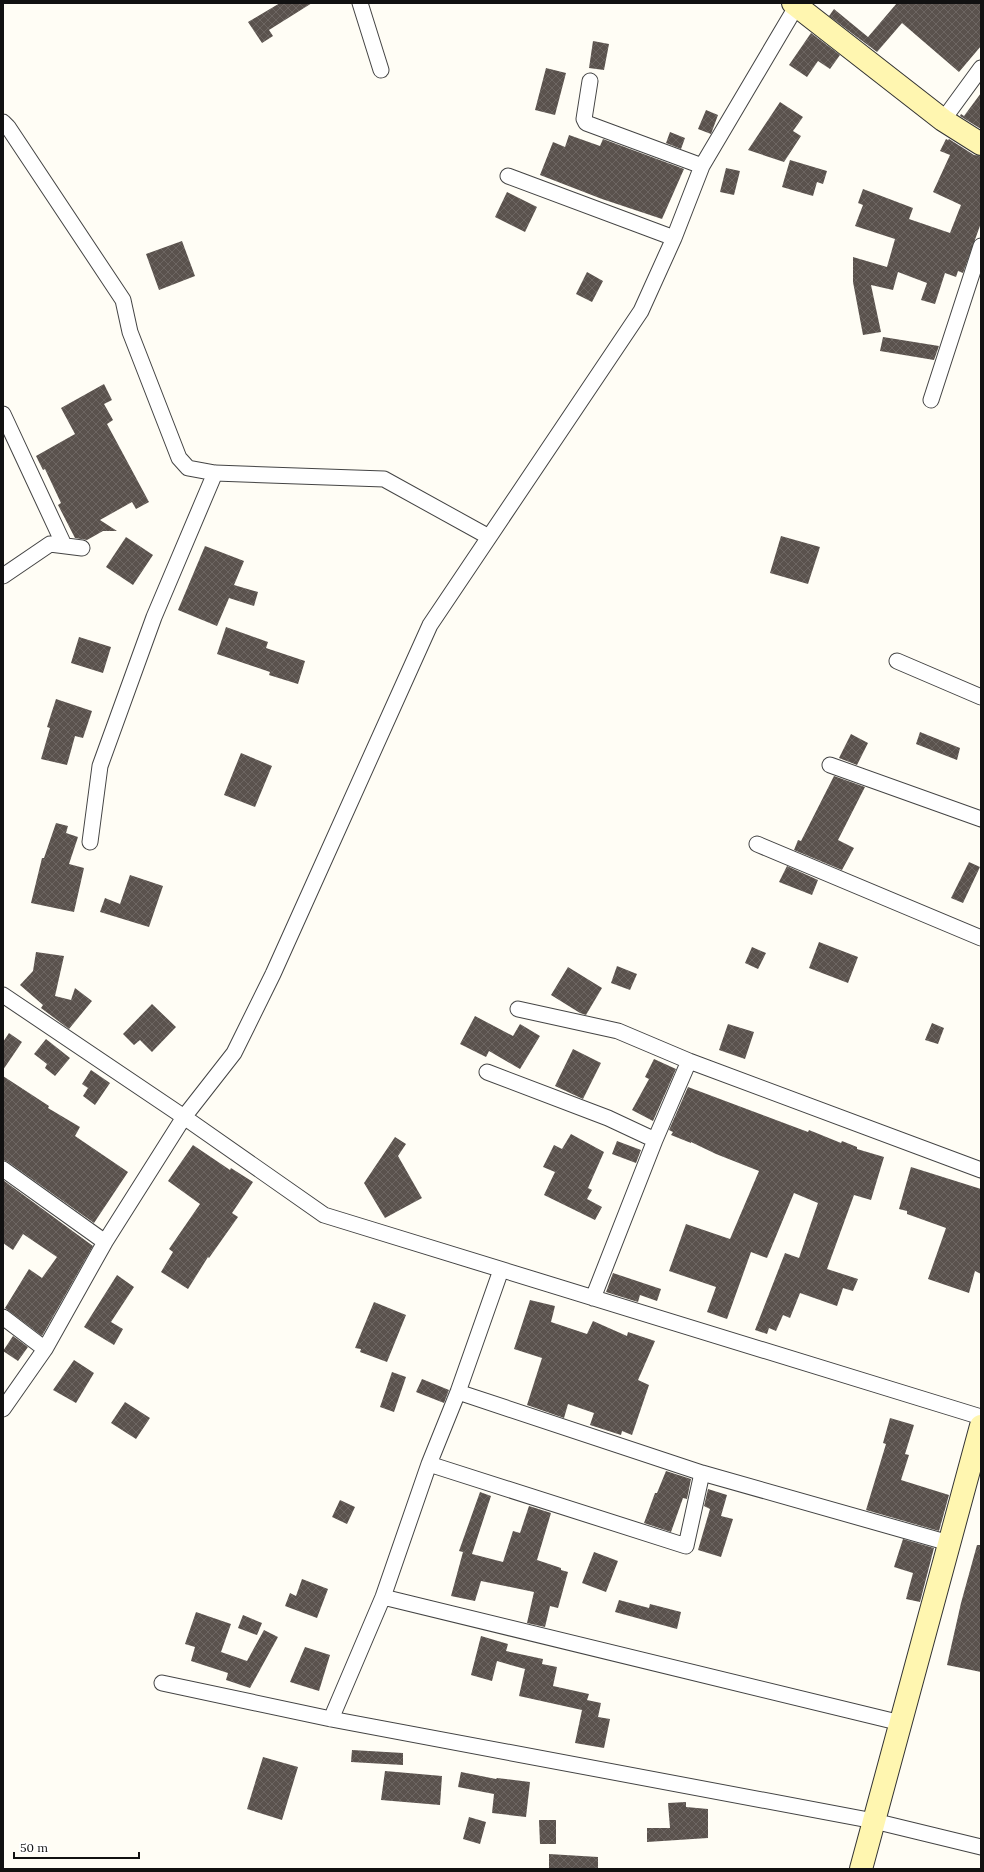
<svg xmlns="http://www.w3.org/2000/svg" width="984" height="1872" viewBox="0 0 984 1872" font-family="Lora,serif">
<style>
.building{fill:url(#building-cross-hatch)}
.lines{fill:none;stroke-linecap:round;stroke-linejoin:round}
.street-casing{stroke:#444;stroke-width:17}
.secondary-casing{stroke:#333;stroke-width:24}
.street{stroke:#fff;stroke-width:15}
.secondary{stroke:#fff6b0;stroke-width:22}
</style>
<defs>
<pattern id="building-cross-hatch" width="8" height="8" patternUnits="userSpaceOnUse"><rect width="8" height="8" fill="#5a524d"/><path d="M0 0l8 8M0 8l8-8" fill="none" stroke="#6d6662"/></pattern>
</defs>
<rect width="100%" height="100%" fill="#fffdf5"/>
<path class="building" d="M 280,3 L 312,3 L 269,30 L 273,36 L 262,43 L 248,22 Z
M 897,3 L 981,3 L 981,46 L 959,72 L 902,23 L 877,52 L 829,16 L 834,9 L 868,37 Z
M 811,33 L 840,55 L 830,69 L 818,61 L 807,77 L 789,65 Z
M 593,41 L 609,44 L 604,70 L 589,68 Z
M 546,68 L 566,73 L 555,115 L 535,110 Z
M 981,93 L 981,129 L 960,116 L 961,114 L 964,116 Z
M 780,102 L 803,117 L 793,131 L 801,136 L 784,162 L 748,150 Z
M 706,110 L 718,115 L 711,134 L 698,129 Z
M 670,132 L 685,138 L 681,149 L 666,143 Z
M 569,135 L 600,146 L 603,139 L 684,169 L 662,219 L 602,199 L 540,175 L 553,142 L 565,147 Z
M 946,139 L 948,140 L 949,139 L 974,155 L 981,156 L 981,223 L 963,273 L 958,271 L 956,277 L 945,273 L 935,304 L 921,300 L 927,283 L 898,272 L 893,290 L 871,285 L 881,332 L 863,335 L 853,282 L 853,257 L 887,267 L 895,239 L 855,226 L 863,205 L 858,203 L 863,189 L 913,208 L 909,219 L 950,233 L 961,205 L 933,192 L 950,155 L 940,151 Z
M 790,160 L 827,171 L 823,184 L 817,182 L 813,196 L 782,187 Z
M 726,168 L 740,171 L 734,195 L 720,192 Z
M 507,192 L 537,207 L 525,232 L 495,217 Z
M 182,241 L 195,276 L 159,290 L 146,254 Z
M 587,272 L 603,281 L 592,302 L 576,294 Z
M 883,337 L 939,346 L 934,360 L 880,351 Z
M 104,384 L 112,400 L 104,404 L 113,420 L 107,424 L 149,502 L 136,509 L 132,502 L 100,520 L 117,531 L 103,531 L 87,540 L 75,538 L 58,505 L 61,503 L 45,469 L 43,470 L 36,456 L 75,434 L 61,408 Z
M 781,536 L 820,547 L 808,584 L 770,573 Z
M 126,537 L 153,555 L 133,585 L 106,567 Z
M 205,546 L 244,561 L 234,585 L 258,592 L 254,606 L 229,598 L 217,626 L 178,610 Z
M 226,627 L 268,642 L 266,648 L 305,661 L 298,684 L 269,675 L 270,672 L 217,654 Z
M 79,637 L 111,647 L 103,673 L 71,663 Z
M 56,699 L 92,711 L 83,738 L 75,736 L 67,765 L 41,759 L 50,728 L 47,727 Z
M 920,732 L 960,748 L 957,760 L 916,744 Z
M 851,734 L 868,743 L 857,765 L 839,758 Z
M 241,753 L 272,766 L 255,807 L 224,795 Z
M 834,776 L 865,787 L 838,840 L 854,848 L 842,870 L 794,850 L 798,840 L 801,841 Z
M 56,823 L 68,826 L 66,833 L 78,837 L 69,864 L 84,868 L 74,912 L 31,903 L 42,858 L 44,858 Z
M 969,862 L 980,867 L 963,903 L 951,898 Z
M 787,866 L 818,880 L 812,895 L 779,882 Z
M 130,875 L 163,886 L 149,927 L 100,912 L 105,898 L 120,904 Z
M 819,942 L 858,957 L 848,983 L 809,968 Z
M 752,947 L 766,953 L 758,969 L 745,963 Z
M 36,952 L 64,956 L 55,996 L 71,1000 L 75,988 L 92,1001 L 69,1029 L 41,1008 L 43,1005 L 20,985 L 33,971 Z
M 617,966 L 637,974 L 630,990 L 611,983 Z
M 568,967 L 602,988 L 586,1015 L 580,1013 L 551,995 Z
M 152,1004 L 176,1027 L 152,1052 L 140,1040 L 134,1045 L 123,1034 Z
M 475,1016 L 513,1036 L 520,1024 L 540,1036 L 520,1069 L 489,1051 L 486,1057 L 460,1044 Z
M 932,1023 L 944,1028 L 938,1044 L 925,1040 Z
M 728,1024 L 754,1032 L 745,1059 L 719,1050 Z
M 9,1033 L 22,1042 L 3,1070 L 3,1042 Z
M 46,1039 L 70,1058 L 55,1076 L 45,1068 L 47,1064 L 34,1054 Z
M 573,1049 L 601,1063 L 583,1099 L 555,1086 Z
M 654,1059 L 676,1069 L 653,1121 L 632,1110 L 649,1079 L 645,1077 Z
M 91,1070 L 110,1083 L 95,1105 L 83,1096 L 88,1088 L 82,1084 Z
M 3,1076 L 49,1106 L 48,1108 L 80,1127 L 75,1136 L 128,1172 L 94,1223 L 8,1162 L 3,1160 Z
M 688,1087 L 808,1132 L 809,1130 L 841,1143 L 842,1141 L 857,1147 L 857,1149 L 884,1157 L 871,1200 L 854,1195 L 827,1269 L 858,1279 L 853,1291 L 843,1288 L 837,1306 L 800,1293 L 790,1318 L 783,1315 L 776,1331 L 769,1328 L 767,1334 L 755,1330 L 785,1253 L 799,1258 L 818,1203 L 794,1193 L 767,1258 L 751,1252 L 727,1319 L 707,1312 L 716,1287 L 669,1271 L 686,1224 L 730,1239 L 759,1171 L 716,1154 L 691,1142 L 691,1143 L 671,1135 L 673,1132 L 669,1130 Z
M 571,1134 L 604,1152 L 588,1188 L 592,1190 L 587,1199 L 602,1207 L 595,1220 L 544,1195 L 555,1172 L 543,1167 L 554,1145 L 562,1149 Z
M 395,1137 L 406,1144 L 398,1156 L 422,1198 L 385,1218 L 364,1183 Z
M 617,1141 L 641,1150 L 636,1163 L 612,1154 Z
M 193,1145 L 230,1170 L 231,1168 L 253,1182 L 232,1213 L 238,1217 L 209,1258 L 208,1257 L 188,1289 L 161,1272 L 173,1252 L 169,1249 L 200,1204 L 168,1181 Z
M 911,1167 L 981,1189 L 981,1274 L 975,1271 L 969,1293 L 928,1279 L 946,1228 L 907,1214 L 907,1211 L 899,1209 Z
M 3,1180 L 93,1246 L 42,1336 L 5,1308 L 29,1269 L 42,1278 L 57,1257 L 23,1234 L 13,1250 L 3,1243 Z
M 613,1273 L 661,1289 L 657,1301 L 640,1295 L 638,1302 L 606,1292 Z
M 117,1275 L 134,1287 L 111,1322 L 123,1329 L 114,1345 L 84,1327 Z
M 530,1300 L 555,1306 L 551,1322 L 587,1334 L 593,1321 L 627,1336 L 628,1332 L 655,1341 L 638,1380 L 649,1385 L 632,1435 L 622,1431 L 621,1435 L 590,1425 L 594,1413 L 568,1404 L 564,1418 L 527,1405 L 542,1358 L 514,1349 Z
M 374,1302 L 406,1315 L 387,1362 L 360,1352 L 361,1349 L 355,1348 Z
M 13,1336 L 28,1347 L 18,1361 L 3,1351 Z
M 74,1360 L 94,1373 L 76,1403 L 53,1390 Z
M 392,1372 L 406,1377 L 394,1412 L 380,1407 Z
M 422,1379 L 449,1390 L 444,1403 L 416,1392 Z
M 125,1402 L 150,1418 L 136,1439 L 111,1423 Z
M 890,1418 L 914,1425 L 905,1454 L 909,1455 L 901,1480 L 949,1495 L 939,1531 L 866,1510 L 886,1444 L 883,1443 Z
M 666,1471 L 691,1479 L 687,1499 L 683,1498 L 671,1532 L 644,1523 L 655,1493 L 657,1493 Z
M 708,1489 L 727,1495 L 721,1516 L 733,1519 L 721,1557 L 698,1550 L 710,1509 L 704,1506 Z
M 480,1492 L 491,1496 L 472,1554 L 503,1562 L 513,1531 L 520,1533 L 529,1506 L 551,1513 L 537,1560 L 561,1568 L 561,1570 L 568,1572 L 558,1608 L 550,1606 L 545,1627 L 527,1623 L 534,1592 L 481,1581 L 475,1601 L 451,1596 L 463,1552 L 459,1551 Z
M 340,1500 L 355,1507 L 347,1524 L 332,1517 Z
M 903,1539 L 934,1548 L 920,1602 L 906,1599 L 913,1573 L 894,1567 Z
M 977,1545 L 981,1545 L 981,1672 L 947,1665 L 961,1603 Z
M 594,1552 L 618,1561 L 606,1592 L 582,1583 Z
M 302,1579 L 328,1589 L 317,1618 L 285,1606 L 290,1593 L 296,1596 Z
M 619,1600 L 649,1608 L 650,1604 L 681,1612 L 677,1629 L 615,1612 Z
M 196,1612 L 231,1624 L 221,1652 L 247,1661 L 264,1630 L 278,1637 L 250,1688 L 226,1680 L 228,1673 L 191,1661 L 195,1647 L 185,1644 Z
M 243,1615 L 262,1623 L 257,1635 L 238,1628 Z
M 481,1636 L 508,1644 L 506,1651 L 543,1659 L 542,1664 L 557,1667 L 553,1686 L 589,1694 L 587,1700 L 601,1703 L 598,1717 L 610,1719 L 604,1748 L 575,1743 L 582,1710 L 519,1696 L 525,1669 L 497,1661 L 492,1681 L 471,1675 Z
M 305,1647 L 330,1655 L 319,1691 L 290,1682 Z
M 352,1750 L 403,1753 L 403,1765 L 351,1762 Z
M 263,1757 L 298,1767 L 282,1820 L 247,1809 Z
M 385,1771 L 442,1776 L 440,1805 L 381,1800 Z
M 461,1772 L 496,1779 L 497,1778 L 530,1782 L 526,1817 L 492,1813 L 494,1794 L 458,1787 Z
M 686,1802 L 686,1807 L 708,1809 L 708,1838 L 647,1842 L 647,1828 L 670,1828 L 668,1803 Z
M 469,1817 L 486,1822 L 480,1844 L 463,1839 Z
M 539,1820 L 556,1820 L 556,1844 L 540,1844 Z
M 549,1854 L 598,1857 L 598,1869 L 549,1869 Z"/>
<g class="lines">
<g class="street-casing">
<path id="street" d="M 360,3 L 381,70
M 590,81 L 584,119 L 586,123 L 702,166
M 943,120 L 981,68
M 3,122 L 8,127 L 123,300 L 130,332 L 179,458 L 188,468 L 215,473 L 384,479 L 489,537
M 508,176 L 674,238
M 931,400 L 981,246
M 3,414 L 64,545
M 3,576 L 50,544 L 82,548
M 897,661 L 981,697
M 830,765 L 981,819
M 90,842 L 100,766 L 154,617 L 215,473
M 757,844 L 981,938
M 3,995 L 184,1117 L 324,1215 L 981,1417
M 518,1009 L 618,1031 L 689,1061 L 981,1170
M 487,1072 L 608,1118 L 655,1140
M 3,1169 L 105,1242
M 593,1298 L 655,1140 L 689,1061
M 3,1317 L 45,1349
M 458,1392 L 702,1473 L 949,1543
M 3,1409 L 45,1349 L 105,1242 L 184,1117 L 234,1053 L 273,974 L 430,625 L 641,311 L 674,238 L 702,166 L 796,7 L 800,3
M 429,1464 L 686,1546 L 702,1473
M 383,1597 L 901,1723
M 162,1683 L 331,1719 L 874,1821 L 981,1847
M 331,1719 L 383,1597 L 429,1464 L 458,1392 L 501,1270"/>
</g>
<g class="secondary-casing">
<path id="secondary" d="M 793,3 L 943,120 L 981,144
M 861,1869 L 981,1426"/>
</g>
<use href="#street" class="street"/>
<use href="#secondary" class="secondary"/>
</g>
<rect width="984" height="1872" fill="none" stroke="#111111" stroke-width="8"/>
<path d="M14 1852v6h125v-6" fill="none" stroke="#111111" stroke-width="2"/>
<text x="20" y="1852" font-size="12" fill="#111111" stroke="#ffffff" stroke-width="3" paint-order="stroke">50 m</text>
</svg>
